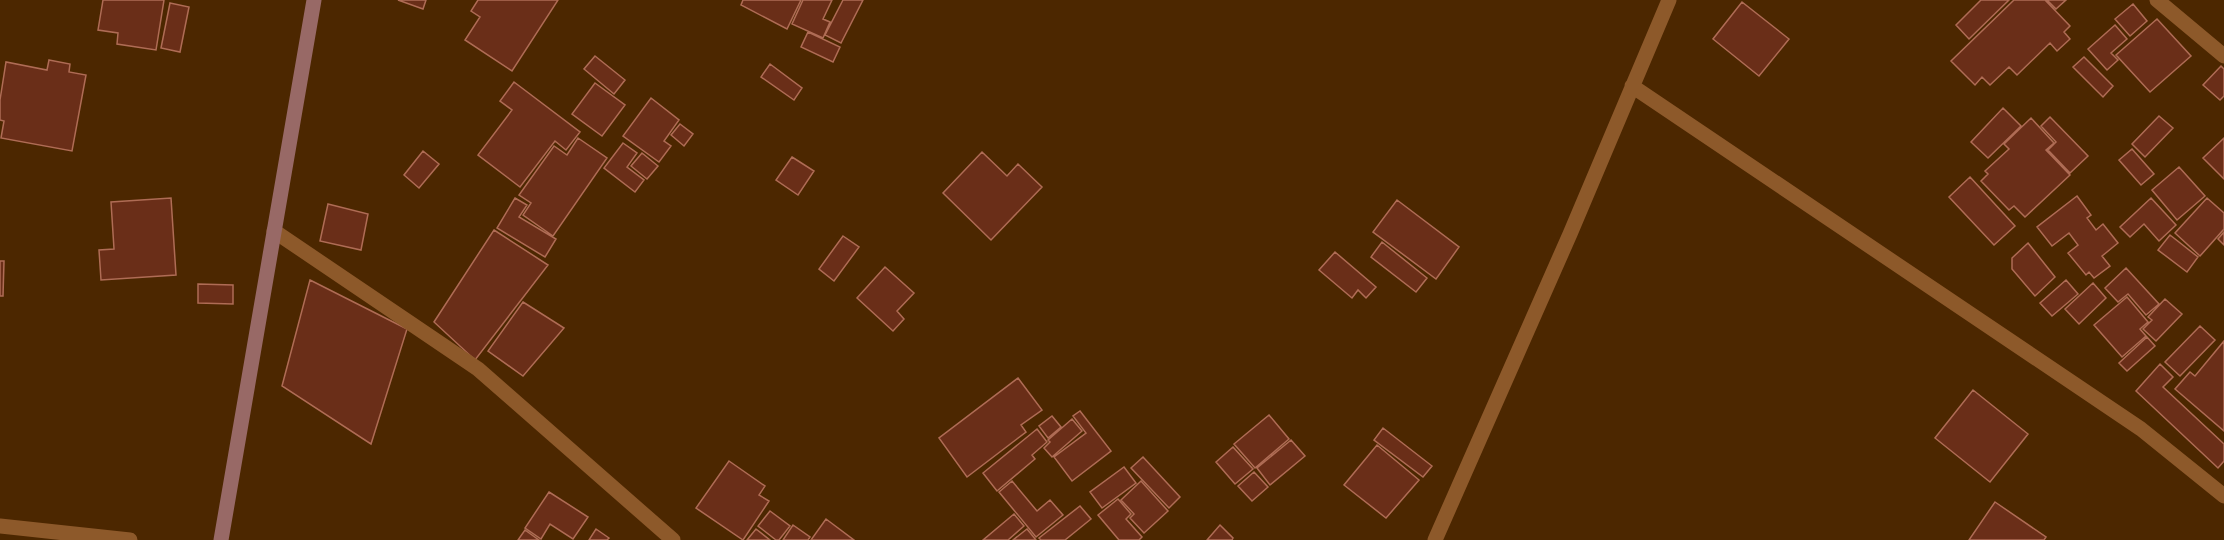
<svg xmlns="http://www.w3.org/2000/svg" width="2224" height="540" viewBox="0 0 2224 540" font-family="'Varela Round',sans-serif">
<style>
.building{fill:#6a2e18;stroke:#af6c55;stroke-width:1.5}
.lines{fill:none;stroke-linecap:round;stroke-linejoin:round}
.street{stroke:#8d592a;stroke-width:15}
.secondary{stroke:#986966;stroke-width:15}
</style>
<rect width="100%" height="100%" fill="#4c2700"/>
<path class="building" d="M 103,0 L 164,0 L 156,50 L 117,44 L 118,33 L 98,30 Z
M 398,0 L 426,0 L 423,9 Z
M 478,0 L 558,0 L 512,71 L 465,40 L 480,17 L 471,11 Z
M 743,0 L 801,0 L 787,29 L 741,5 Z
M 803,0 L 832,0 L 823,19 L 830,22 L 823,38 L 792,24 Z
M 843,0 L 863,0 L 841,43 L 825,35 Z
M 1981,0 L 2009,0 L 1969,39 L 1956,25 Z
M 2014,0 L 2045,0 L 2070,26 L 2064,32 L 2070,39 L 2057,51 L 2050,43 L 2017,75 L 2009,67 L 1990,85 L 1982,77 L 1975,85 L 1951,61 Z
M 2047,0 L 2066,0 L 2056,9 Z
M 1742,2 L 1789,39 L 1759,76 L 1713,39 Z
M 170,3 L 189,7 L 180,52 L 161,48 Z
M 2133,4 L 2147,21 L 2130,36 L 2115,19 Z
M 2157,19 L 2191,56 L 2150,92 L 2116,55 Z
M 2115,25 L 2127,39 L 2111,53 L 2118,60 L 2107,70 L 2088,49 Z
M 808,32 L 840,47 L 833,62 L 801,47 Z
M 595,56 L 625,80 L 614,94 L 584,69 Z
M 2084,57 L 2113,86 L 2103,97 L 2073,67 Z
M 49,60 L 70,64 L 69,72 L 86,75 L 72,151 L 1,138 L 4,121 L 0,120 L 0,100 L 6,62 L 47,70 Z
M 770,64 L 802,88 L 794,100 L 761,77 Z
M 2221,66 L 2224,69 L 2224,96 L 2220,100 L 2203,85 Z
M 514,82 L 580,132 L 566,150 L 555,141 L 520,187 L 478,155 L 512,110 L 500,101 Z
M 595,83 L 625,105 L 602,136 L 572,114 Z
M 651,98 L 679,120 L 664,141 L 671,146 L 659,162 L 623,136 Z
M 2003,108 L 2021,126 L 1988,158 L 1971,142 Z
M 2159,116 L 2173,128 L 2145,157 L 2132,144 Z
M 2050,117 L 2088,156 L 2070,173 L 2048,150 L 2056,142 L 2041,126 Z
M 2031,118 L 2054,143 L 2046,150 L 2070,175 L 2025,217 L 2014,206 L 2009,210 L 1981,181 L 1988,174 L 1985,171 L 2009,149 L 2004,144 Z
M 680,124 L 693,134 L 684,146 L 671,135 Z
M 578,138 L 607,158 L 553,236 L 523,215 L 531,203 L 519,195 L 554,146 L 567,155 Z
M 2224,138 L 2224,179 L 2203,158 Z
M 623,143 L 637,153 L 627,167 L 644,180 L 635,192 L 604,168 Z
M 2132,149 L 2154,174 L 2141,185 L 2119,160 Z
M 423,151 L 439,164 L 419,188 L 404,175 Z
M 982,152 L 1007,176 L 1018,164 L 1042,187 L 991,240 L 943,193 Z
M 642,153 L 658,166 L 647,179 L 631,166 Z
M 792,157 L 814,171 L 798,195 L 776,180 Z
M 2179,167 L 2205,196 L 2177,220 L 2152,190 Z
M 1970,177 L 2015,226 L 1994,245 L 1949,197 Z
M 2077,196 L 2091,215 L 2087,218 L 2096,230 L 2103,224 L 2118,243 L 2102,256 L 2110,266 L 2094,278 L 2089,272 L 2086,275 L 2068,253 L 2078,245 L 2069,233 L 2052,246 L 2037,227 Z
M 171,198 L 176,275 L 101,280 L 99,250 L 114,249 L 111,202 Z
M 515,198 L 527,205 L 519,217 L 556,239 L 545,257 L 497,228 Z
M 2151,198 L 2176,225 L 2159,241 L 2144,224 L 2130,237 L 2120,227 Z
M 2207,198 L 2224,213 L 2224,229 L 2200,256 L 2175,233 Z
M 1397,200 L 1459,247 L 1436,279 L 1373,232 Z
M 328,204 L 368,214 L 361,250 L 320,241 Z
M 494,230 L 548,265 L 475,360 L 434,322 Z
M 2224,232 L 2224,245 L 2218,239 Z
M 2170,235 L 2198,257 L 2187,272 L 2158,250 Z
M 843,236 L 859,247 L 834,281 L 819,269 Z
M 1382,242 L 1427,278 L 1416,292 L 1371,257 Z
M 2028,243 L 2055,277 L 2035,296 L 2012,269 L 2012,258 Z
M 1335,252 L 1376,287 L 1366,298 L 1358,290 L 1352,298 L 1319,270 Z
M 0,261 L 4,261 L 3,296 L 0,296 Z
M 885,267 L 914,293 L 897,311 L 904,319 L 893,331 L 857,298 Z
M 2126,268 L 2159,304 L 2146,315 L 2128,294 L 2118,302 L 2105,288 Z
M 310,280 L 407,329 L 371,444 L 282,386 Z
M 2066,280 L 2078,294 L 2052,316 L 2040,303 Z
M 2093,283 L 2106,298 L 2079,324 L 2065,309 Z
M 198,284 L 233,285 L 233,304 L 198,303 Z
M 2127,297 L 2148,322 L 2140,329 L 2146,336 L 2122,357 L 2094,325 Z
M 2165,299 L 2182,314 L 2156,341 L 2143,329 L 2152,320 L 2148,317 Z
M 523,302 L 564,328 L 523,376 L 488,351 Z
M 2200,326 L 2215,340 L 2180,376 L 2165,362 Z
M 2147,337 L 2155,346 L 2127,371 L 2119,363 Z
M 2224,341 L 2224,431 L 2175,389 L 2190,372 L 2195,376 Z
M 2160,364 L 2173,377 L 2163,387 L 2224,444 L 2224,461 L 2218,468 L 2136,391 Z
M 1018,378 L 1042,410 L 1021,425 L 1026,432 L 967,477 L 939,438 Z
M 1973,390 L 2028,434 L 1990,482 L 1935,438 Z
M 1080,411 L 1111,451 L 1072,481 L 1054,457 L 1086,433 L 1073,416 Z
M 1269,415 L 1289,439 L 1255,468 L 1234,444 Z
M 1052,416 L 1061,427 L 1048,438 L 1039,426 Z
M 1072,419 L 1082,431 L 1052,457 L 1044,448 L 1050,442 L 1048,440 Z
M 1383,428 L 1432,466 L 1423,477 L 1374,440 Z
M 1037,429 L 1047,442 L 1032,455 L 1035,459 L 997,491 L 983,473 Z
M 1291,440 L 1305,456 L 1270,485 L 1257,468 Z
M 1377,445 L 1419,480 L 1386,518 L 1344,485 Z
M 1233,447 L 1253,469 L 1235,484 L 1216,462 Z
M 1143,457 L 1180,497 L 1169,508 L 1131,468 Z
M 729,461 L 765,486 L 759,495 L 769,501 L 743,540 L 696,508 Z
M 1124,467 L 1136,483 L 1102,508 L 1090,492 Z
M 1254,472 L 1268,487 L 1252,501 L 1238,486 Z
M 1012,481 L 1037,511 L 1050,500 L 1063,515 L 1036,537 L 999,492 Z
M 1141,481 L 1168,511 L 1144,533 L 1130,518 L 1134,514 L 1121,500 Z
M 549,492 L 588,517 L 573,539 L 550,524 L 541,539 L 525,528 Z
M 1118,499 L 1131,514 L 1126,519 L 1142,537 L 1139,540 L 1119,540 L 1098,515 Z
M 1995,502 L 2046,537 L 2044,540 L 1969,540 Z
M 1080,506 L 1091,519 L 1065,540 L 1041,540 L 1039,538 Z
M 770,511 L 790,526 L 779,540 L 776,540 L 758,526 Z
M 1014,514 L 1024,526 L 1008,540 L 983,540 Z
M 826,519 L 854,540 L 811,540 Z
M 793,525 L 810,537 L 808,540 L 783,540 Z
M 1220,525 L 1233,538 L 1232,540 L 1207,540 Z
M 596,529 L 609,538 L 607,540 L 589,540 Z
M 756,529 L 770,540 L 747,540 Z
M 1027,529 L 1036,540 L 1013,540 Z
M 525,530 L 539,540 L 518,540 Z"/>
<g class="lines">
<path class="street" d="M 2157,0 L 2224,56
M 1632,86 L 2141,429 L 2224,496
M 274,231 L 478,369 L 673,540
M 0,526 L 130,540
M 1435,540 L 1570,234 L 1669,0"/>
<path class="secondary" d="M 221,540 L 314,0"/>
</g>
</svg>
